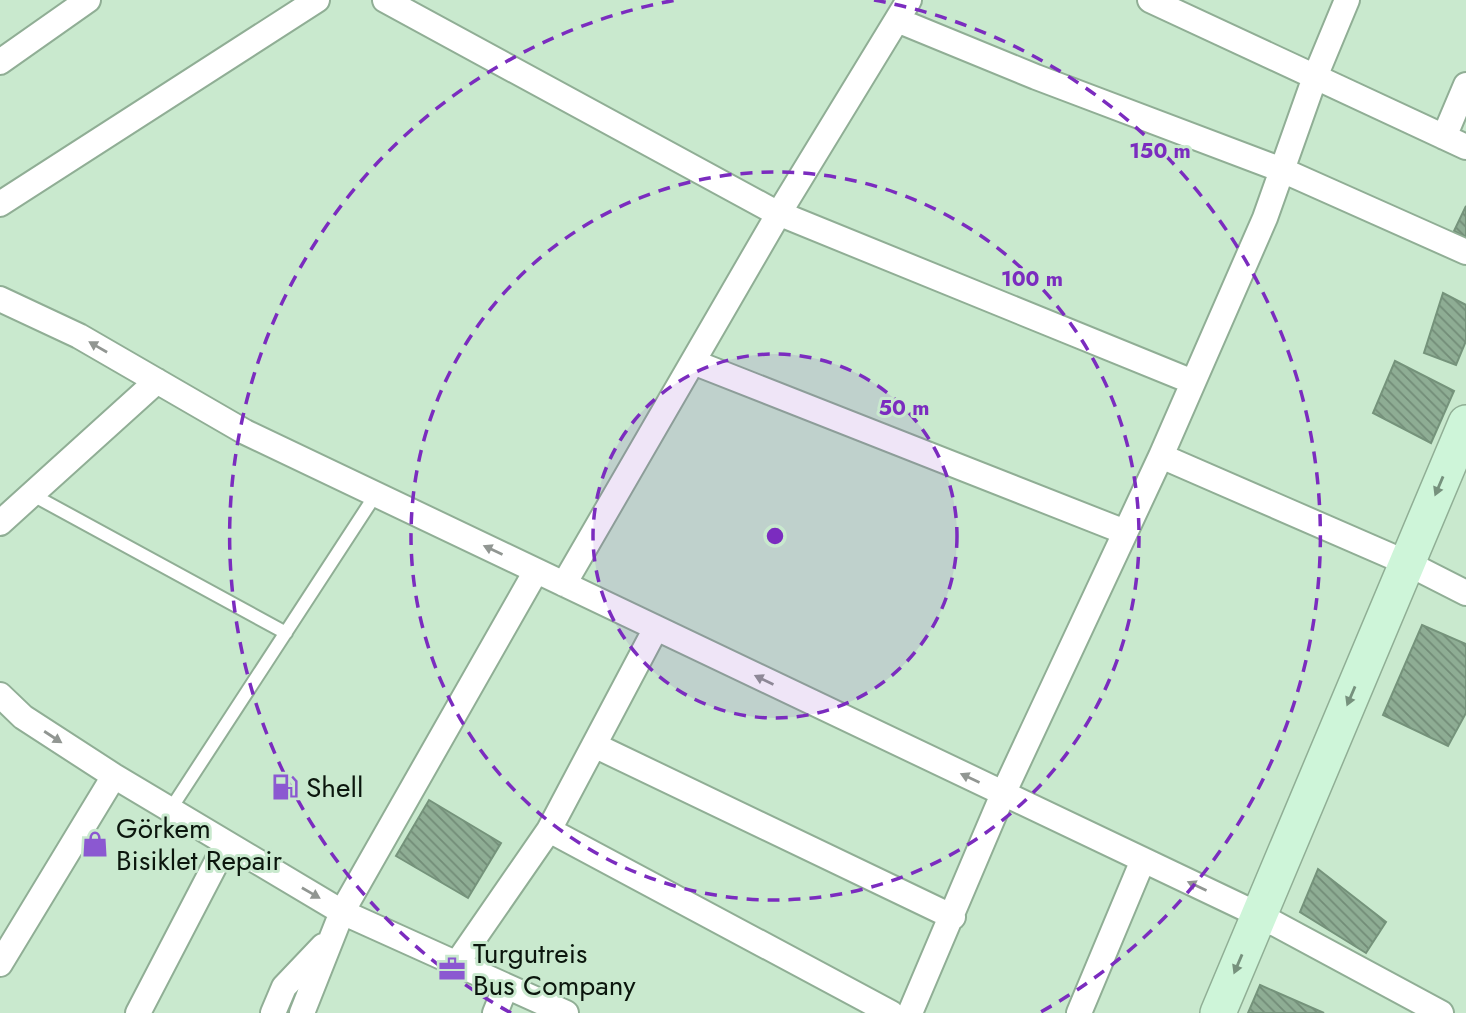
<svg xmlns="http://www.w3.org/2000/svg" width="1466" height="1013" viewBox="0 0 1466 1013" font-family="Jost,sans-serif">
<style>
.building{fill:url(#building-back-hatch);stroke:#75937b;stroke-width:2}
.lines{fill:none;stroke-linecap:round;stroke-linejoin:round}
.service-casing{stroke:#90ae95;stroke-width:16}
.minor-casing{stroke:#90ae95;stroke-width:28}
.secondary-casing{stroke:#90ae95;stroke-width:38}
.service{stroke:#fff;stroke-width:12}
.minor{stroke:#fff;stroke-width:24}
.secondary{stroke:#cef5d9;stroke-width:35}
.oneway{fill:#919692}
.oneway2{fill:#76917d}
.ring{fill:none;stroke:#7b2cbf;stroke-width:3.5;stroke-dasharray:12 9}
.labels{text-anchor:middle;stroke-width:6;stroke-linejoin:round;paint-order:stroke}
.poi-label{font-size:28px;fill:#0b160d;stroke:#c9e9ce;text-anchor:start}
.centre{fill:#7b2cbf;stroke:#c9e9ce;stroke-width:3.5}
.ring-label{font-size:21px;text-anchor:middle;font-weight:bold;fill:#7b2cbf;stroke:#c9e9ce;stroke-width:6;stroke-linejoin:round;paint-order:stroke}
</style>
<defs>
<pattern id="building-back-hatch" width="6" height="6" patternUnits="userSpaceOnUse" patternTransform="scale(1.75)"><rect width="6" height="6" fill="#8ead94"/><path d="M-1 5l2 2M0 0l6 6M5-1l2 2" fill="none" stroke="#728c77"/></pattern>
</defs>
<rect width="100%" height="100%" fill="#c9e9ce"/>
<path class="building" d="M 1466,206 L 1466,237 L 1454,231 Z
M 1443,293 L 1466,305 L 1466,341 L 1456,365 L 1424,353 Z
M 1395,361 L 1454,391 L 1431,443 L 1373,413 Z
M 1422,625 L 1466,644 L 1466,713 L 1448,746 L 1383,715 Z
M 429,800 L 501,843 L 468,898 L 396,856 Z
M 1318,869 L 1386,922 L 1366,953 L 1300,912 Z
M 1260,985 L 1324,1013 L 1248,1013 Z"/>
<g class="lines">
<g class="service-casing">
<path id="service" d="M 31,494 L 286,633
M 170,810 L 376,494"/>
</g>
<g class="minor-casing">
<path id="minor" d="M 385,0 L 773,211 L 1193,382
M 1150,0 L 1466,147
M 897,20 L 1036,77 L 1282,170 L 1466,252
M 0,62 L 88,0
M 1444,137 L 1466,85
M 0,204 L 317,0
M 0,299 L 79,336 L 245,432 L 1259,915 L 1441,1013
M 693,362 L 1125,532
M 1161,456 L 1407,563 L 1466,593
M 0,523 L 157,381
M 564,584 L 779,213 L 909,0
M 0,695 L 23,717 L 114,776 L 342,912 L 566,1013
M 594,745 L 953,917
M 549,830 L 891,1013
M 457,963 L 549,830 L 656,628
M 0,964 L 114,776
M 138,1013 L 226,844
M 273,1013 L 284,987 L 323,946
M 302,1013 L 342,912 L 536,571
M 495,1013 L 506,986
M 910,1013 L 1003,794 L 1161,456 L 1265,218 L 1315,77 L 1347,0
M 1079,1013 L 1143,860"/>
</g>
<g class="secondary-casing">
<path id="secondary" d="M 1218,1013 L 1466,423"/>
</g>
<use href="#service" class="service"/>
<use href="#minor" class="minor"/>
<use href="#secondary" class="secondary"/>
</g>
<defs><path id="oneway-solid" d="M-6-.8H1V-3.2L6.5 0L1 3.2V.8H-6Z" transform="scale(1.75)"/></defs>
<g class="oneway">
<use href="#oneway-solid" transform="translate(98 347) rotate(-150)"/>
<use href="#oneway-solid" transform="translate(493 550) rotate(-155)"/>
<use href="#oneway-solid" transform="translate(764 680) rotate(-154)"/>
<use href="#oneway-solid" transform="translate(53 737) rotate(33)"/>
<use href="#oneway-solid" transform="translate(970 778) rotate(-155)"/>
<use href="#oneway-solid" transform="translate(1197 886) rotate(-155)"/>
<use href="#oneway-solid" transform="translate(311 893) rotate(30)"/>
</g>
<g class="oneway2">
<use href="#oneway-solid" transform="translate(1439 486) rotate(113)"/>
<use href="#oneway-solid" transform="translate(1351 696) rotate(113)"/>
<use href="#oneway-solid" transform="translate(1238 964) rotate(113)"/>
</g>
<circle cx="775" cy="536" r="182" fill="#7b2cbf" fill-opacity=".12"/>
<g class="ring">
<circle cx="775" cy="536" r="182"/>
<circle cx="775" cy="536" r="364"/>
<path d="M511 1013A545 545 0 0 1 676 0M874 0A545 545 0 0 1 1039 1013"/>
</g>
<defs>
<g id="fuel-bare" transform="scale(2.1)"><path d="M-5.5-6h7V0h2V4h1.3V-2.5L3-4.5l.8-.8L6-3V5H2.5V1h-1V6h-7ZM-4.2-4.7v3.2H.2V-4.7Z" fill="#8b58d1" stroke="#c9e9ce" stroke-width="2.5" paint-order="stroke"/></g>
<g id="shop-bare" transform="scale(2.1)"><path d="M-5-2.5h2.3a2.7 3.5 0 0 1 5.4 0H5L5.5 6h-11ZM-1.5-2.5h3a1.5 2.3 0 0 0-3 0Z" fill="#8b58d1" stroke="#c9e9ce" stroke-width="2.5" paint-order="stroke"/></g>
<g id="office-bare" transform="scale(2.1)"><path d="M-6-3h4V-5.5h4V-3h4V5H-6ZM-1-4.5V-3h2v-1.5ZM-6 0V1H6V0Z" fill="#8b58d1" stroke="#c9e9ce" stroke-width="2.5" paint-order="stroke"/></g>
</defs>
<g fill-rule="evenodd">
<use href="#fuel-bare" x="285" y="787"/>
<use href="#shop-bare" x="95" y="844"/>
<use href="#office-bare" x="452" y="969"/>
</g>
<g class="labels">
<g class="poi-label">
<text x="306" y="797">Shell</text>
<text x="116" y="838">Görkem<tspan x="116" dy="32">Bisiklet Repair</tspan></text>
<text x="473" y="963">Turgutreis<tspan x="473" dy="32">Bus Company</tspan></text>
</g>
</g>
<circle cx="775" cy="536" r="10" class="centre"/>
<g class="ring-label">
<text x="1160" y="158">150 m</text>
<text x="1032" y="286">100 m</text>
<text x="904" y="415">50 m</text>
</g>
</svg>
